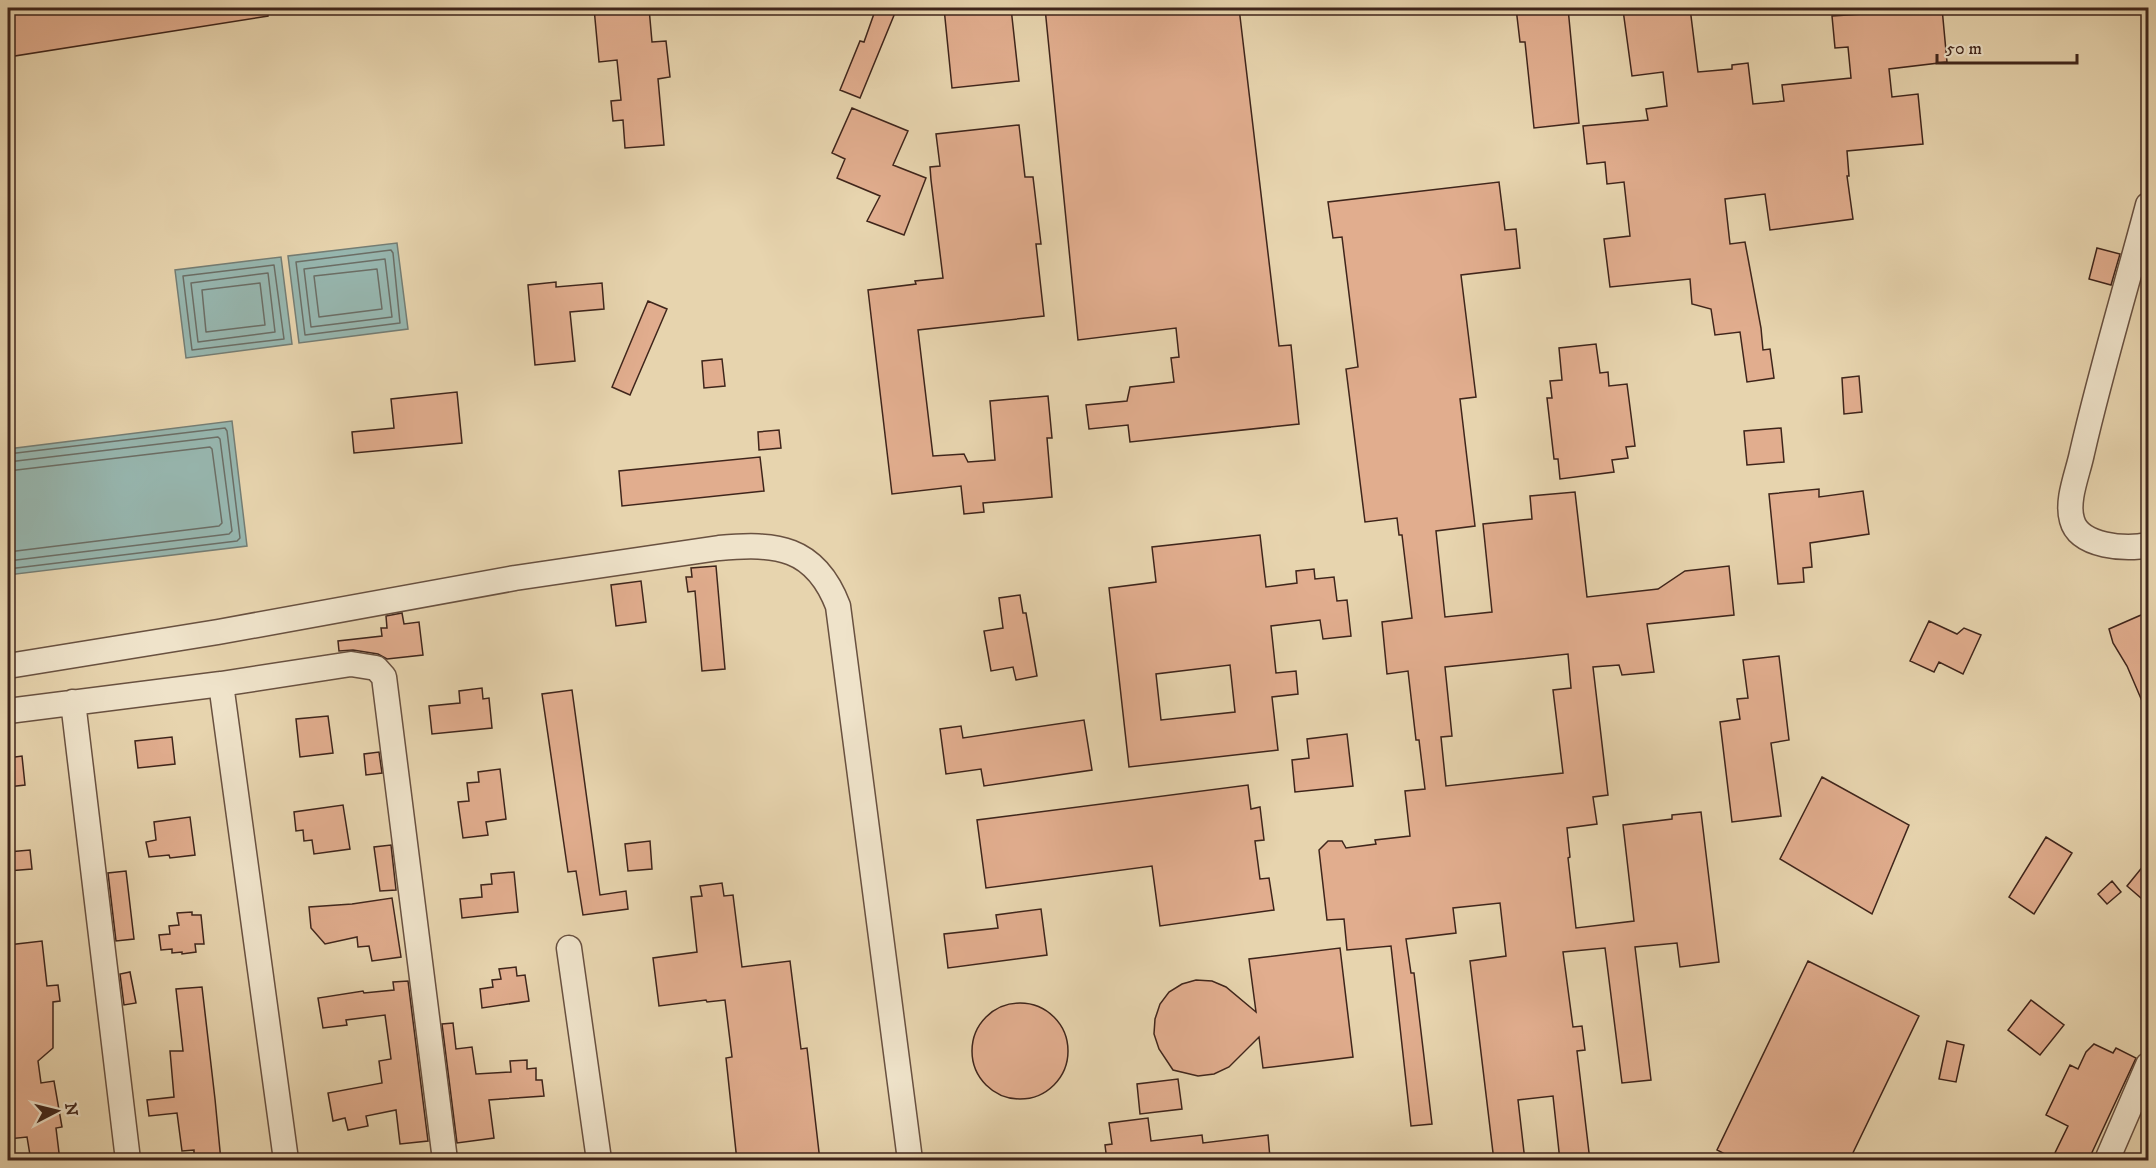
<svg xmlns="http://www.w3.org/2000/svg" width="2156" height="1168" viewBox="0 0 2156 1168" font-family="'IM FELL DW Pica',serif">
<style>
.water{fill:#97b7b0;stroke:#747d74;stroke-width:1.5}
.lines{fill:none;stroke-linecap:round;stroke-linejoin:round}
.shore{stroke:#6b6e66;stroke-width:1.5}
.building{fill:#e1ad8e;stroke:#3f251b;stroke-width:1.5;fill-rule:evenodd}
.minor-casing{stroke:#695140;stroke-width:27}
.minor{stroke:#efe3ca;stroke-width:24}
</style>
<rect width="100%" height="100%" fill="#e7d4ae"/>
<filter id="stains"><feTurbulence type="fractalNoise" baseFrequency=".00333" numOctaves="4"/><feColorMatrix values="0 0 0 0 .2 0 0 0 0 .09 0 0 0 0 .02 0 0 0 .5 -.17"/></filter>
<radialGradient id="worn" r=".72"><stop offset=".6" stop-color="#630" stop-opacity="0"/><stop offset="1" stop-color="#630" stop-opacity=".3"/></radialGradient>
<path class="water" d="M 397,243 L 408,329 L 299,343 L 288,256 Z
M 281,257 L 292,344 L 186,358 L 175,270 Z
M 232,421 L 247,546 L 8,575 L 8,449 Z"/>
<g class="lines">
<path class="shore" d="M 391,250 L 393,253 L 400,323 L 305,335 L 296,262 Z
M 385,259 L 392,317 L 311,327 L 304,269 Z
M 274,265 L 284,339 L 192,350 L 183,276 Z
M 377,269 L 382,309 L 319,317 L 314,276 Z
M 268,273 L 275,332 L 198,342 L 191,283 Z
M 260,283 L 265,325 L 206,332 L 202,290 Z
M 8,454 L 225,428 L 227,431 L 240,538 L 237,541 L 8,569
M 8,462 L 218,437 L 220,439 L 232,531 L 229,534 L 8,561
M 8,471 L 210,447 L 212,449 L 222,523 L 219,526 L 8,552"/>
</g>
<path class="building" d="M 8,8 L 268,8 L 268,16 L 8,57 Z
M 594,8 L 649,8 L 652,42 L 666,41 L 670,77 L 658,79 L 664,145 L 625,148 L 623,120 L 613,121 L 611,101 L 621,100 L 617,60 L 599,62 Z
M 876,8 L 897,8 L 860,98 L 840,90 L 860,41 L 864,42 Z
M 944,8 L 1011,8 L 1019,81 L 952,88 Z
M 1045,8 L 1239,8 L 1279,346 L 1291,345 L 1299,424 L 1130,442 L 1128,425 L 1089,429 L 1086,405 L 1127,401 L 1130,387 L 1174,382 L 1171,358 L 1179,357 L 1176,328 L 1078,340 Z
M 1516,8 L 1568,8 L 1579,123 L 1534,128 L 1525,42 L 1520,42 Z
M 1640,8 L 1690,8 L 1698,72 L 1732,69 L 1732,65 L 1748,63 L 1753,104 L 1784,101 L 1782,85 L 1851,78 L 1848,47 L 1835,48 L 1832,16 L 1894,12 L 1893,8 L 1942,8 L 1947,62 L 1889,69 L 1892,97 L 1918,94 L 1923,144 L 1847,151 L 1849,176 L 1847,176 L 1853,219 L 1770,230 L 1765,194 L 1725,199 L 1730,244 L 1745,242 L 1761,328 L 1763,350 L 1770,349 L 1774,378 L 1747,382 L 1740,332 L 1715,335 L 1711,309 L 1692,304 L 1690,279 L 1610,287 L 1604,239 L 1630,236 L 1624,182 L 1607,184 L 1605,162 L 1587,164 L 1583,126 L 1648,120 L 1646,109 L 1667,106 L 1663,72 L 1632,76 L 1623,10 Z
M 852,108 L 908,131 L 893,165 L 926,178 L 904,235 L 867,221 L 880,196 L 837,178 L 845,159 L 832,153 Z
M 1019,125 L 1025,177 L 1033,177 L 1041,244 L 1036,244 L 1044,316 L 918,330 L 933,456 L 964,454 L 968,462 L 995,460 L 990,401 L 1048,396 L 1052,438 L 1047,438 L 1052,497 L 983,503 L 984,512 L 964,514 L 961,486 L 892,494 L 868,290 L 916,284 L 915,281 L 943,278 L 931,180 L 930,167 L 940,166 L 936,134 Z
M 1499,182 L 1505,230 L 1516,229 L 1520,268 L 1461,275 L 1476,397 L 1460,399 L 1475,526 L 1436,531 L 1445,617 L 1492,612 L 1483,524 L 1532,519 L 1530,496 L 1575,492 L 1587,597 L 1658,589 L 1685,571 L 1729,566 L 1734,615 L 1647,624 L 1654,672 L 1622,675 L 1619,665 L 1593,667 L 1608,795 L 1593,797 L 1597,824 L 1567,828 L 1570,857 L 1568,858 L 1576,928 L 1634,921 L 1623,825 L 1672,819 L 1672,815 L 1701,812 L 1719,962 L 1680,967 L 1677,943 L 1635,947 L 1651,1080 L 1622,1083 L 1605,948 L 1563,952 L 1573,1027 L 1582,1026 L 1585,1050 L 1577,1051 L 1590,1161 L 1560,1161 L 1553,1096 L 1518,1100 L 1525,1161 L 1494,1161 L 1470,961 L 1506,956 L 1500,903 L 1453,908 L 1456,933 L 1406,939 L 1411,973 L 1414,973 L 1432,1124 L 1411,1126 L 1391,946 L 1347,950 L 1344,919 L 1327,920 L 1319,850 L 1328,841 L 1342,841 L 1346,848 L 1376,844 L 1375,840 L 1410,836 L 1405,791 L 1425,789 L 1419,740 L 1416,740 L 1408,671 L 1387,674 L 1382,622 L 1412,618 L 1402,535 L 1399,535 L 1397,518 L 1365,522 L 1346,369 L 1358,367 L 1342,237 L 1333,238 L 1328,202 ZM 1568,654 L 1571,688 L 1553,690 L 1563,773 L 1446,786 L 1441,737 L 1452,736 L 1445,667 Z
M 2097,248 L 2120,254 L 2111,285 L 2089,279 Z
M 556,282 L 556,287 L 602,283 L 604,309 L 570,312 L 575,361 L 535,365 L 528,285 Z
M 648,301 L 667,309 L 630,395 L 612,387 Z
M 1596,344 L 1600,373 L 1608,372 L 1609,386 L 1627,384 L 1635,446 L 1626,447 L 1628,458 L 1612,460 L 1614,472 L 1560,479 L 1558,459 L 1554,459 L 1547,398 L 1552,398 L 1550,381 L 1562,380 L 1559,348 Z
M 722,359 L 725,386 L 704,388 L 702,361 Z
M 1859,376 L 1862,412 L 1844,414 L 1842,378 Z
M 457,392 L 462,443 L 354,453 L 352,432 L 394,428 L 391,399 Z
M 1781,428 L 1784,462 L 1747,465 L 1744,431 Z
M 779,430 L 781,448 L 759,450 L 758,432 Z
M 760,457 L 764,491 L 622,506 L 619,471 Z
M 1819,489 L 1819,497 L 1863,491 L 1869,534 L 1810,543 L 1812,567 L 1803,568 L 1804,582 L 1778,584 L 1769,494 Z
M 1260,535 L 1266,587 L 1297,583 L 1296,571 L 1314,569 L 1315,579 L 1334,577 L 1337,601 L 1347,600 L 1351,636 L 1323,639 L 1320,620 L 1271,626 L 1276,673 L 1296,671 L 1298,694 L 1272,697 L 1278,750 L 1129,767 L 1109,588 L 1156,582 L 1152,547 ZM 1230,665 L 1235,712 L 1161,720 L 1156,674 Z
M 716,566 L 725,669 L 702,671 L 695,591 L 688,592 L 686,577 L 692,577 L 691,568 Z
M 641,581 L 646,622 L 616,626 L 611,585 Z
M 1020,595 L 1023,613 L 1026,613 L 1037,676 L 1016,680 L 1013,667 L 991,671 L 984,631 L 1003,628 L 999,598 Z
M 2148,612 L 2148,715 L 2127,666 L 2113,643 L 2109,629 Z
M 402,613 L 404,624 L 419,622 L 423,655 L 387,659 L 378,654 L 353,650 L 339,651 L 338,641 L 382,636 L 381,628 L 387,628 L 386,616 Z
M 1929,621 L 1957,634 L 1964,628 L 1981,635 L 1963,674 L 1939,662 L 1934,672 L 1910,661 Z
M 1779,656 L 1789,740 L 1771,743 L 1781,816 L 1732,822 L 1720,722 L 1740,719 L 1737,699 L 1748,698 L 1743,660 Z
M 482,688 L 483,699 L 489,698 L 492,728 L 432,734 L 429,706 L 460,703 L 459,691 Z
M 572,690 L 600,895 L 626,891 L 628,909 L 583,915 L 576,871 L 568,872 L 542,694 Z
M 328,716 L 333,753 L 300,757 L 296,719 Z
M 1084,720 L 1092,770 L 984,786 L 981,769 L 946,774 L 940,729 L 961,726 L 963,738 Z
M 1347,734 L 1353,786 L 1295,792 L 1292,760 L 1309,758 L 1307,739 Z
M 172,737 L 175,764 L 138,768 L 135,741 Z
M 379,752 L 382,773 L 366,775 L 364,754 Z
M 22,756 L 25,785 L 8,787 L 8,758 Z
M 500,769 L 506,819 L 486,822 L 488,835 L 463,838 L 458,802 L 469,801 L 467,783 L 479,782 L 478,772 Z
M 1822,777 L 1909,825 L 1872,914 L 1780,859 Z
M 1248,785 L 1251,809 L 1260,807 L 1264,840 L 1255,841 L 1260,879 L 1269,878 L 1274,910 L 1160,926 L 1152,866 L 986,888 L 977,820 Z
M 343,805 L 350,849 L 314,854 L 312,840 L 304,841 L 303,830 L 296,831 L 294,812 Z
M 190,817 L 195,855 L 170,858 L 169,855 L 149,857 L 146,842 L 156,840 L 154,822 Z
M 2046,837 L 2072,853 L 2034,914 L 2009,897 Z
M 650,841 L 652,869 L 628,871 L 625,844 Z
M 391,845 L 396,890 L 380,891 L 374,847 Z
M 30,850 L 32,869 L 8,871 L 8,852 Z
M 2148,860 L 2148,904 L 2127,886 Z
M 126,871 L 134,939 L 116,941 L 108,873 Z
M 514,872 L 518,912 L 462,918 L 460,899 L 482,897 L 481,885 L 492,884 L 491,874 Z
M 2112,881 L 2121,892 L 2107,904 L 2098,894 Z
M 722,883 L 724,896 L 733,895 L 742,967 L 790,961 L 801,1049 L 807,1048 L 820,1161 L 737,1161 L 726,1058 L 732,1057 L 725,1000 L 707,1002 L 706,1000 L 659,1006 L 653,958 L 697,952 L 691,897 L 702,896 L 700,886 Z
M 392,898 L 401,957 L 372,961 L 369,946 L 358,947 L 357,937 L 325,944 L 311,928 L 309,907 L 352,904 Z
M 1041,909 L 1047,955 L 948,968 L 944,934 L 998,928 L 996,915 Z
M 192,912 L 192,915 L 201,915 L 204,944 L 195,944 L 196,952 L 182,954 L 182,952 L 172,953 L 172,949 L 161,950 L 159,935 L 170,934 L 169,926 L 179,925 L 177,913 Z
M 42,941 L 47,986 L 58,985 L 60,1001 L 53,1002 L 53,1048 L 38,1061 L 41,1083 L 54,1081 L 62,1127 L 56,1128 L 60,1161 L 31,1161 L 27,1137 L 8,1139 L 8,945 Z
M 1340,948 L 1353,1057 L 1263,1068 L 1259,1037 L 1229,1067 L 1214,1074 L 1198,1076 L 1173,1070 L 1159,1049 L 1154,1034 L 1155,1019 L 1160,1004 L 1169,992 L 1182,984 L 1196,980 L 1212,981 L 1226,987 L 1256,1012 L 1249,959 Z
M 1808,961 L 1919,1016 L 1849,1161 L 1738,1161 L 1717,1150 Z
M 516,967 L 517,976 L 525,975 L 529,1001 L 482,1008 L 480,989 L 493,987 L 492,980 L 501,979 L 499,969 Z
M 130,972 L 136,1003 L 124,1005 L 120,974 Z
M 408,981 L 428,1141 L 400,1144 L 396,1110 L 366,1116 L 368,1126 L 348,1130 L 345,1118 L 333,1121 L 328,1093 L 382,1083 L 379,1061 L 391,1059 L 385,1015 L 346,1020 L 347,1025 L 323,1028 L 318,998 L 363,991 L 364,993 L 394,990 L 393,982 Z
M 202,987 L 215,1099 L 221,1161 L 194,1161 L 194,1150 L 182,1151 L 177,1113 L 149,1116 L 147,1100 L 174,1097 L 170,1051 L 183,1051 L 176,989 Z
M 2031,1000 L 2064,1025 L 2040,1055 L 2008,1030 Z
M972 1051a48 48 0 1 1 96 0a48 48 0 1 1-96 0Z
M 453,1023 L 456,1049 L 472,1047 L 476,1074 L 511,1072 L 510,1061 L 527,1060 L 527,1069 L 536,1068 L 536,1080 L 542,1080 L 544,1096 L 489,1100 L 494,1138 L 457,1143 L 442,1024 Z
M 1947,1041 L 1964,1045 L 1956,1082 L 1939,1079 Z
M 2094,1044 L 2113,1053 L 2116,1048 L 2136,1058 L 2088,1161 L 2051,1161 L 2068,1126 L 2046,1115 L 2070,1065 L 2078,1069 L 2086,1052 Z
M 1178,1079 L 1182,1109 L 1140,1114 L 1137,1084 Z
M 1148,1118 L 1151,1141 L 1202,1135 L 1203,1143 L 1268,1135 L 1270,1158 L 1246,1161 L 1107,1161 L 1105,1145 L 1112,1144 L 1109,1123 Z"/>
<g class="lines">
<g class="minor-casing">
<path id="minor" d="M 2148,205 C 2126,288 2101,370 2082,453 C 2078,473 2066,500 2072,520 C 2079,547 2127,550 2148,545
M 8,666 L 218,632 L 515,578 L 719,548 C 776,543 815,546 838,606 L 910,1160
M 221,684 L 286,1160
M 73,702 L 128,1160
M 8,711 L 221,684 L 351,664 L 376,668 L 384,677 L 445,1160
M 569,948 L 599,1160
M 2107,1160 L 2148,1065"/>
</g>
<use href="#minor" class="minor"/>
</g>
<rect width="2156" height="1168" fill="none" stroke="#e7d4ae" stroke-width="30"/>
<rect x="9" y="9" width="2138" height="1150" fill="none" stroke="#3f251b" stroke-width="3"/>
<rect x="15" y="15" width="2126" height="1138" fill="none" stroke="#3f251b" stroke-width="1.5"/>
<g transform="translate(57 1111) rotate(83)" stroke="#efe3ca" stroke-width="4.5" paint-order="stroke">
<path d="M0-4.5L10 22L0 15L-10 22Z" fill="#3f251b"/>
<text y="-9" font-size="16" font-weight="bold" text-anchor="middle" fill="#3f251b">N</text>
</g>
<path d="M1937 54v9h140v-9" fill="none" stroke="#3f251b" stroke-width="3"/>
<text x="1946" y="54" font-size="18" fill="#3f251b" stroke="#efe3ca" stroke-width="4.5" paint-order="stroke">50 m</text>
<rect width="100%" height="100%" filter="url(#stains)"/>
<rect width="100%" height="100%" fill="url(#worn)"/>
</svg>
